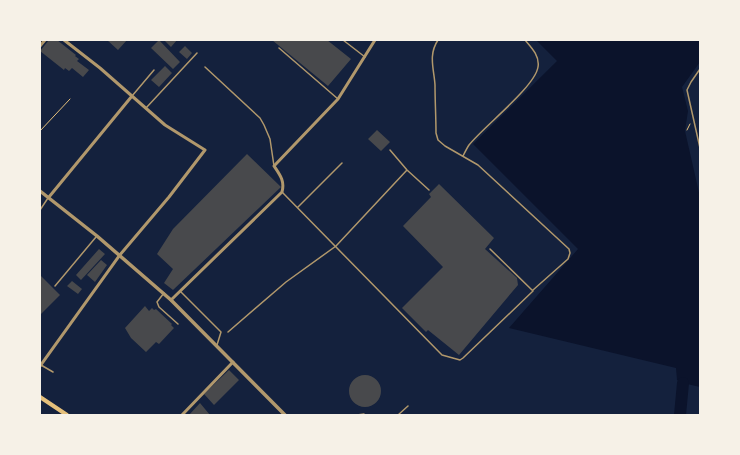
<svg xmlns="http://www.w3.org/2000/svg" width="740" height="455" viewBox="0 0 740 455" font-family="Mulish,sans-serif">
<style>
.water{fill:#0b132b}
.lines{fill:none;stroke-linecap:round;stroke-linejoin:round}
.river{stroke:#0b132b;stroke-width:12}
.building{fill:#48494c}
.path{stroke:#e5c07b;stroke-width:1}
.service{stroke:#b1986c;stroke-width:1.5}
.minor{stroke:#b1986c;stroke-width:3}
.tertiary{stroke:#b1986c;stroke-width:3.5}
.secondary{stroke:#e5c07b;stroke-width:4}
</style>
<rect width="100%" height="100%" fill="#14213d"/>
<path class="water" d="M 536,40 L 700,40 L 700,62 L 682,87 L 688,111 L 685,131 L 700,197 L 700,387 L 683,383 L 677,380 L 676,368 L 509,328 L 578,249 L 473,144 L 557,61 Z"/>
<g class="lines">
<path class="river" d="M 680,415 L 683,383"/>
</g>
<path class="building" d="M 49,40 L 57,40 L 76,55 L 75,56 L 79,59 L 77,61 L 89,70 L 83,77 L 72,68 L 69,71 L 65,68 L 64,70 L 40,51 Z
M 107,40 L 127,40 L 118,50 Z
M 159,40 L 180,62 L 173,69 L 151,48 Z
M 164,40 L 177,40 L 171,47 Z
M 272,40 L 327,40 L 351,59 L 328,86 Z
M 185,46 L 192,53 L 187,59 L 179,52 Z
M 165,66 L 172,73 L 159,87 L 151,80 Z
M 377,130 L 390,142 L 381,151 L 368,139 Z
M 247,154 L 281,187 L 173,290 L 164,283 L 173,269 L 157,254 L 173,229 Z
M 439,184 L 494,238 L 485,249 L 517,278 L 518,285 L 459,355 L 428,330 L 426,332 L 402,308 L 443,267 L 403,226 L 431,197 L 429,194 Z
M 99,249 L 105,254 L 81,280 L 76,275 Z
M 101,260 L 107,265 L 95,282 L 87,275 Z
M 40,275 L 60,295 L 40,315 Z
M 72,281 L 82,289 L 78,294 L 67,286 Z
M 145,306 L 149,311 L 152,308 L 154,310 L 156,309 L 172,324 L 171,325 L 174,328 L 159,344 L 156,342 L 146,352 L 131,338 L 125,328 Z
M 229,370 L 239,380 L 214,405 L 204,394 Z
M349 391a16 16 0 1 1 32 0a16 16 0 1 1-32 0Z
M 200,403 L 210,415 L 189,415 Z"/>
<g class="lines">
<path class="path" d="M 687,130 L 690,124
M 40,131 L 70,99"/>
<path class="service" d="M 343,40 L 365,57
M 438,40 C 428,55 434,69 435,85 C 435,101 436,117 436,133 L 438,140 L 445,146 L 478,165 L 569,249 L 570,253 L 568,259 L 533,290
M 279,48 L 338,99
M 205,67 L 260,118 L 264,125 L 270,139 L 274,166
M 700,69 L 691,82 L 687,90 L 700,148
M 132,96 L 154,70
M 146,108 L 197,53
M 390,150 L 407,170 L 429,190
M 463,156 C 465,152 467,148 469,145 C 483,127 535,87 538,67 C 540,56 531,47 525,40
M 282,192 L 442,355 L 460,360 L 463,358 L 533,291 L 490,249
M 298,207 L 342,163
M 40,210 L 48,198
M 55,286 L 96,237
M 180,291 L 221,332 L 217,345
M 164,293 L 157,302 L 159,307 L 178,324
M 228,332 L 286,282 L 336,246 L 407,170
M 41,365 L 53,372
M 357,415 L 364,414
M 398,415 L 408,406"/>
<path class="minor" d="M 40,46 L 45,40
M 49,197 L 132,96
M 171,300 L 282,192 C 285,181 280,175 274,166 L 338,99 L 375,40
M 40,366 L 119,256 L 169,197 L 205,150 L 165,125 L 100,68 L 64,40
M 182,415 L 233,362"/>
<path class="tertiary" d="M 40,191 L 97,236 L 171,300 L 285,415"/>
<path class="secondary" d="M 40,397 L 67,415"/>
</g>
<rect width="740" height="455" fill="none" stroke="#f6f1e7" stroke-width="82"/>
</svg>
